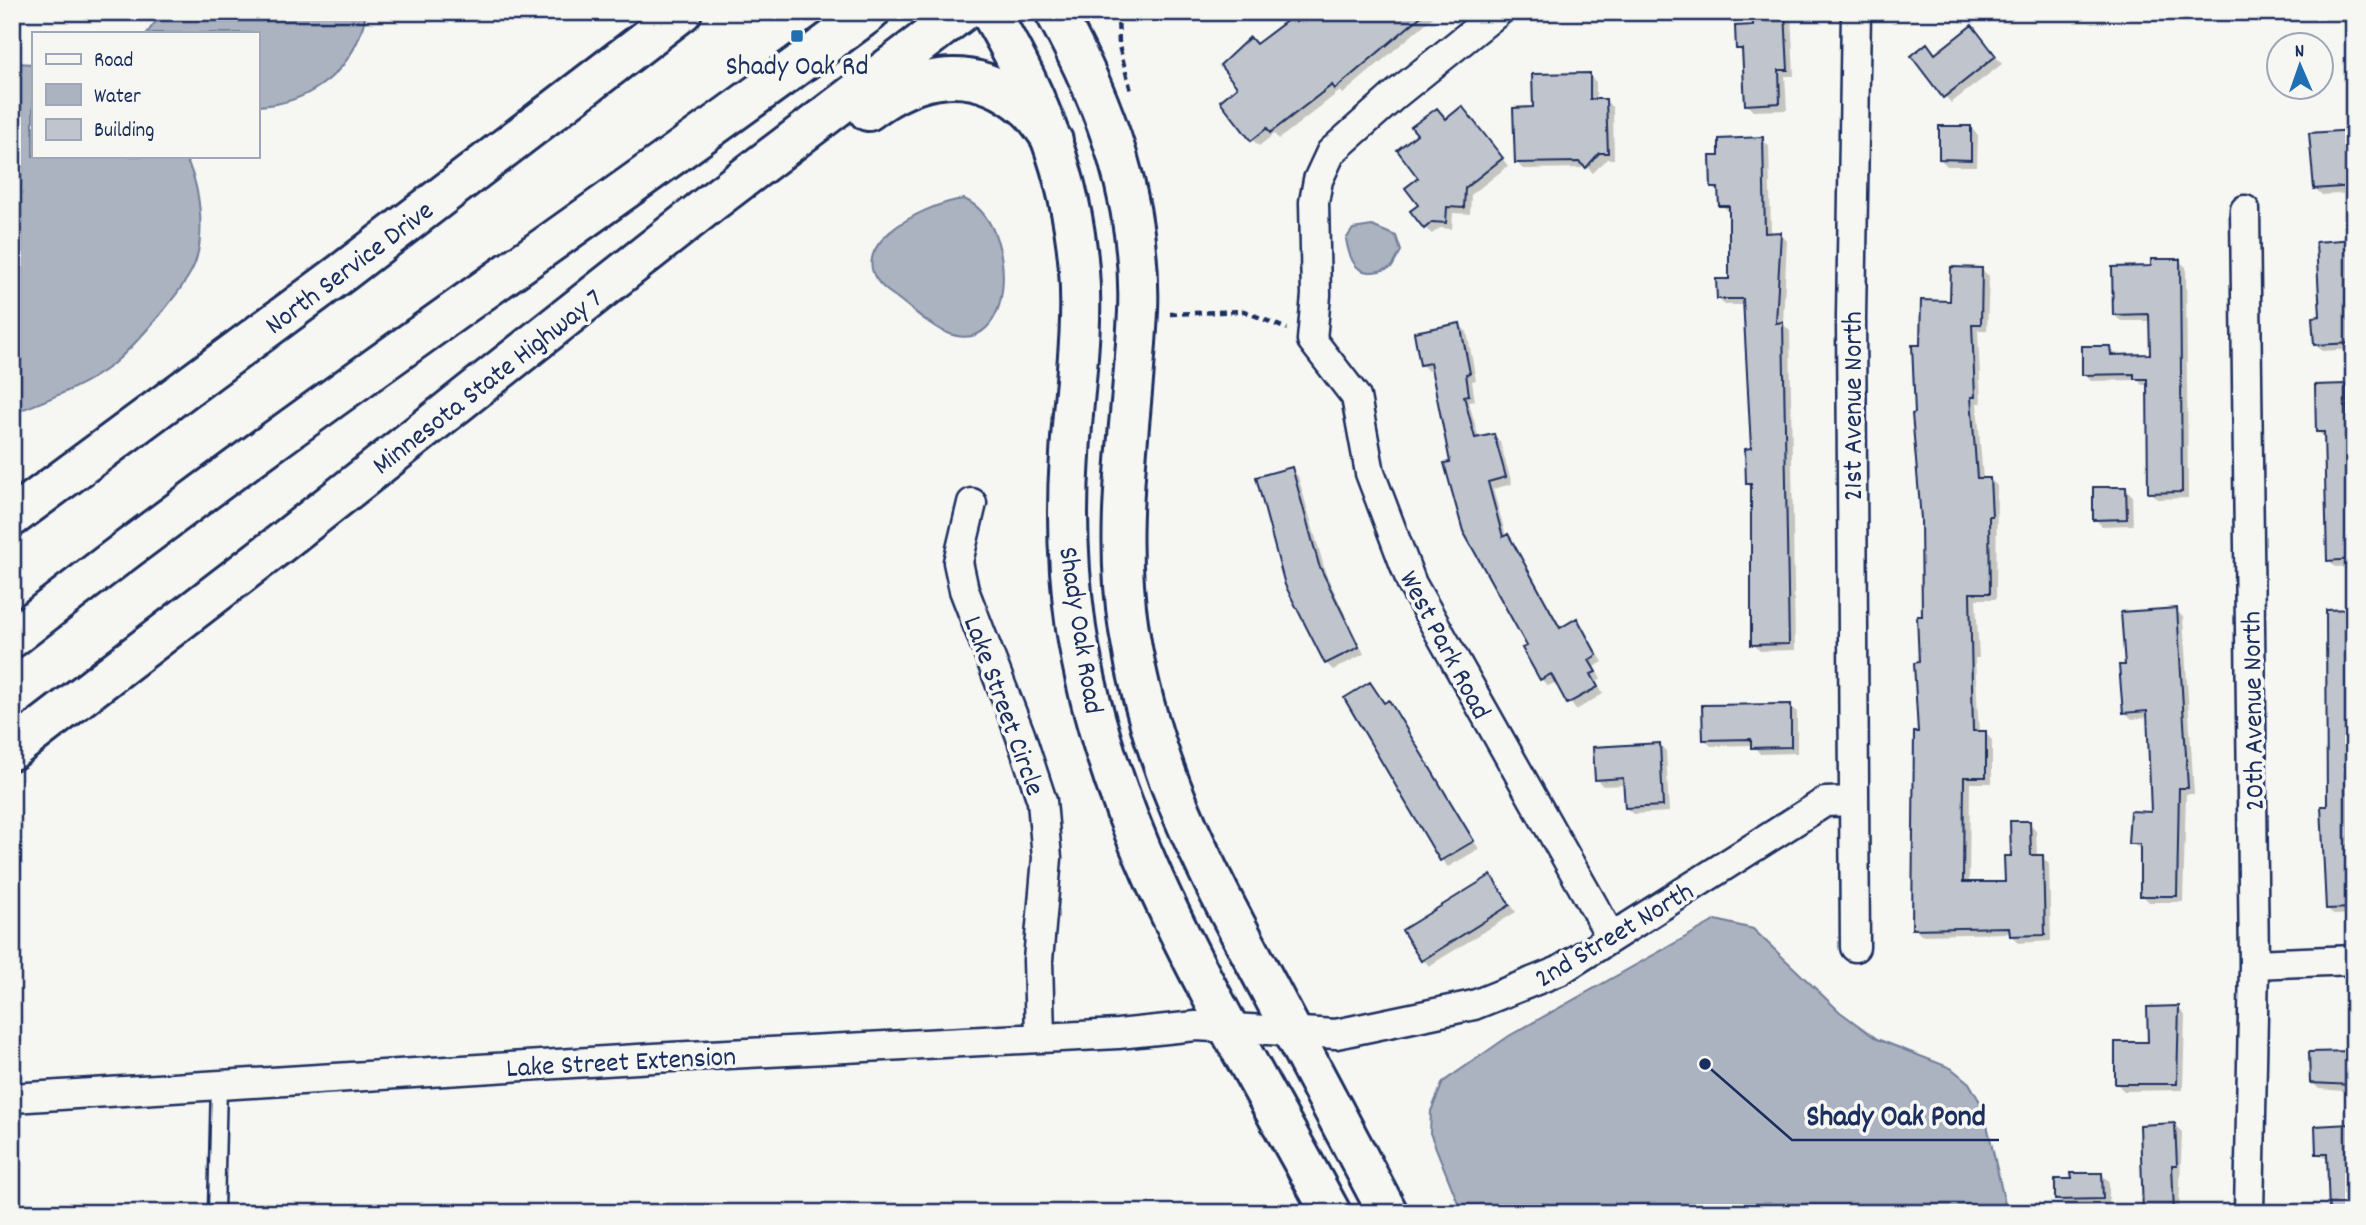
<svg xmlns="http://www.w3.org/2000/svg" width="2366" height="1225" viewBox="0 0 2366 1225" font-family="Dekko,sans-serif">
<style>
.water{fill:#abb2c0;stroke:#717e99;stroke-width:2}
.shadow{fill:#0003}
.building{fill:#c0c4cd;stroke:#1b2f5e;stroke-width:2}
.lines{fill:none;stroke-linecap:round;stroke-linejoin:round}
.lane-casing{stroke:#1b2f5e;stroke-width:19}
.street-casing{stroke:#1b2f5e;stroke-width:33}
.secondary-casing{stroke:#1b2f5e;stroke-width:44}
.highway-casing{stroke:#1b2f5e;stroke-width:44}
.path{stroke:#1b2f5e;stroke-width:4.5;stroke-dasharray:7 5;stroke-linecap:butt}
.lane{stroke:#f6f6f2;stroke-width:14}
.street{stroke:#f6f6f2;stroke-width:28}
.secondary{stroke:#f6f6f2;stroke-width:38}
.highway{stroke:#f6f6f2;stroke-width:38}
.poi-dot{fill:#1f6fb2;stroke:#f6f6f2;stroke-width:2.5}
.labels{text-anchor:middle;stroke-width:7;stroke-linejoin:round;paint-order:stroke}
.poi-label{font-size:28px;fill:#1b2f5e;stroke:#f6f6f2}
.street-label{font-size:28px;fill:#1b2f5e;stroke:#f6f6f2}
.leader{fill:none;stroke:#1b2f5e;stroke-width:2.5}
.callout-dot{fill:#1b2f5e;stroke:#f6f6f2;stroke-width:2.5}
.callout-label{font-size:30px;text-anchor:middle;font-weight:bold;fill:#1b2f5e;stroke:#f6f6f2;stroke-width:7;stroke-linejoin:round;paint-order:stroke}
</style>
<rect width="100%" height="100%" fill="#f6f6f2"/>
<filter id="ink" filterUnits="userSpaceOnUse"><feTurbulence type="fractalNoise" baseFrequency=".0143" numOctaves="2"/><feDisplacementMap in="SourceGraphic" scale="14" xChannelSelector="R" yChannelSelector="G"/><feConvolveMatrix kernelMatrix="1 2 1 2 8 2 1 2 1" color-interpolation-filters="sRGB"/></filter>
<g filter="url(#ink)">
<path class="water" d="M 163,12 L 366,12 C 357,68 312,104 257,106 L 257,33 L 147,33 Z
M 16,63 L 33,64 L 33,156 L 184,156 C 200,182 205,230 196,260 C 188,287 135,345 113,364 C 85,387 45,400 12,414 L 12,64 Z
M 964,199 C 1020,222 1017,364 945,332 C 926,323 910,307 893,295 C 829,252 924,203 964,199 Z
M 1372,226 L 1396,236 L 1401,251 L 1392,267 C 1362,279 1351,270 1346,239 L 1353,229 Z
M 1716,920 L 1753,929 L 1840,1012 L 1877,1039 L 1951,1068 L 1969,1083 L 1983,1107 L 2007,1213 L 1462,1213 L 1430,1133 L 1431,1111 L 1443,1082 L 1509,1036 Z"/>
<path class="shadow" d="M 1300,12 L 1439,12 L 1343,94 L 1340,91 L 1279,139 L 1274,134 L 1259,146 L 1252,139 L 1240,88 L 1257,46 Z
M 1754,12 L 1791,12 L 1794,76 L 1785,76 L 1787,110 L 1753,111 L 1746,104 L 1744,55 L 1738,48 L 1755,27 Z
M 1978,34 L 2002,64 L 1951,103 L 1945,96 L 1927,46 L 1936,55 Z
M 1589,75 L 1596,82 L 1596,101 L 1606,101 L 1613,108 L 1614,159 L 1607,159 L 1593,173 L 1588,168 L 1523,169 L 1516,162 Z
M 1469,115 L 1508,166 L 1471,195 L 1470,214 L 1453,213 L 1452,229 L 1440,228 L 1432,234 L 1425,228 L 1421,178 L 1446,121 Z
M 1971,128 L 1978,135 L 1977,166 L 1947,166 L 1940,159 Z
M 2354,132 L 2354,193 L 2322,195 L 2315,188 Z
M 1762,139 L 1769,146 L 1771,234 L 1781,234 L 1787,241 L 1783,324 L 1790,331 L 1795,650 L 1760,651 L 1753,644 L 1752,488 L 1747,483 L 1753,450 L 1745,305 L 1725,305 L 1718,299 L 1730,281 L 1730,212 L 1721,205 L 1719,194 L 1712,187 L 1721,158 Z
M 2354,241 L 2354,349 L 2322,351 L 2315,344 L 2322,318 Z
M 2179,261 L 2186,267 L 2188,498 L 2157,499 L 2150,492 L 2148,385 L 2142,385 L 2138,380 L 2091,381 L 2084,374 L 2110,348 L 2117,356 L 2151,356 L 2151,321 L 2121,321 L 2114,315 Z
M 1982,270 L 1989,276 L 1987,330 L 1978,330 L 1981,403 L 1977,403 L 1983,480 L 1990,479 L 1997,486 L 1996,599 L 1976,599 L 1979,658 L 1975,658 L 1979,733 L 1985,733 L 1992,740 L 1992,783 L 1970,783 L 1969,884 L 2006,883 L 2013,857 L 2029,823 L 2036,830 L 2037,857 L 2042,857 L 2049,864 L 2051,941 L 2018,943 L 2011,933 L 1921,935 L 1914,928 L 1924,618 L 1917,415 L 1922,347 L 1952,303 Z
M 1460,325 L 1467,332 L 1476,380 L 1472,381 L 1475,401 L 1469,402 L 1479,439 L 1493,435 L 1500,442 L 1512,484 L 1493,489 L 1506,536 L 1514,543 L 1562,629 L 1577,620 L 1603,662 L 1594,667 L 1601,679 L 1597,682 L 1603,694 L 1576,710 L 1557,682 L 1548,686 L 1541,679 L 1525,649 L 1529,646 L 1452,463 L 1433,370 L 1428,371 L 1421,364 Z
M 2346,386 L 2352,392 L 2354,566 L 2335,567 L 2329,560 L 2324,438 L 2318,431 Z
M 1291,469 L 1298,476 L 1326,574 L 1364,654 L 1333,670 L 1326,663 Z
M 2125,489 L 2132,495 L 2133,525 L 2102,526 L 2095,519 Z
M 2176,610 L 2183,617 L 2194,794 L 2186,794 L 2183,902 L 2149,902 L 2142,895 L 2142,850 L 2130,843 L 2153,814 L 2149,717 L 2132,719 L 2125,712 L 2127,667 Z
M 2354,611 L 2354,914 L 2334,915 L 2327,908 L 2329,807 Z
M 1370,684 L 1385,704 L 1388,702 L 1395,709 L 1479,849 L 1448,867 L 1442,860 Z
M 1790,706 L 1797,712 L 1797,753 L 1760,754 L 1753,745 L 1711,746 L 1704,739 Z
M 1659,744 L 1666,751 L 1669,812 L 1633,814 L 1626,808 L 1625,785 L 1603,786 L 1596,779 Z
M 1491,877 L 1516,912 L 1429,966 L 1423,959 Z
M 2178,1008 L 2185,1015 L 2183,1090 L 2124,1091 L 2117,1084 Z
M 2354,1052 L 2354,1092 L 2319,1089 L 2312,1082 Z
M 2175,1125 L 2182,1132 L 2179,1213 L 2145,1213 Z
M 2350,1126 L 2354,1130 L 2354,1213 L 2329,1160 L 2318,1154 Z
M 2102,1175 L 2109,1181 L 2109,1205 L 2064,1206 L 2057,1199 L 2073,1181 Z"/>
<path class="building" d="M 1309,12 L 1426,12 L 1335,89 L 1332,85 L 1270,133 L 1267,128 L 1251,141 L 1220,101 L 1237,87 L 1220,65 L 1250,37 L 1256,44 L 1292,17 L 1296,22 Z
M 1752,12 L 1785,12 L 1788,70 L 1779,70 L 1780,103 L 1745,105 L 1742,49 L 1736,49 L 1735,26 L 1753,25 Z
M 1972,25 L 1996,56 L 1943,98 L 1911,56 L 1927,43 L 1935,54 Z
M 1590,73 L 1590,99 L 1606,99 L 1608,153 L 1599,153 L 1586,168 L 1579,162 L 1515,163 L 1513,108 L 1533,107 L 1532,74 Z
M 1462,106 L 1503,158 L 1465,188 L 1464,208 L 1447,207 L 1446,223 L 1432,222 L 1424,229 L 1410,211 L 1418,205 L 1405,188 L 1418,178 L 1397,150 L 1417,134 L 1411,127 L 1437,108 L 1446,119 Z
M 1939,126 L 1971,126 L 1971,160 L 1939,159 Z
M 2354,130 L 2354,186 L 2314,189 L 2309,133 Z
M 1763,137 L 1765,233 L 1781,232 L 1776,323 L 1783,322 L 1789,644 L 1751,645 L 1751,484 L 1746,484 L 1745,449 L 1751,448 L 1743,299 L 1717,299 L 1716,279 L 1729,279 L 1729,206 L 1719,206 L 1718,188 L 1711,188 L 1710,156 L 1719,156 L 1719,139 Z
M 2354,239 L 2354,343 L 2314,345 L 2312,317 L 2320,316 L 2316,242 Z
M 2151,259 L 2180,259 L 2182,492 L 2148,493 L 2147,379 L 2134,379 L 2134,374 L 2082,375 L 2082,346 L 2110,346 L 2111,355 L 2150,354 L 2149,314 L 2113,315 L 2112,267 L 2151,266 Z
M 1951,267 L 1982,268 L 1981,324 L 1972,324 L 1975,397 L 1971,397 L 1977,478 L 1990,478 L 1992,516 L 1989,516 L 1990,593 L 1970,593 L 1973,731 L 1986,731 L 1986,777 L 1964,777 L 1963,882 L 2005,882 L 2004,856 L 2011,856 L 2010,821 L 2030,821 L 2031,855 L 2043,855 L 2045,935 L 2010,936 L 2009,927 L 1912,929 L 1914,732 L 1918,732 L 1914,663 L 1919,662 L 1917,616 L 1922,616 L 1921,519 L 1912,414 L 1915,413 L 1912,345 L 1920,345 L 1921,300 L 1950,301 Z
M 1460,323 L 1470,373 L 1466,374 L 1469,395 L 1464,396 L 1475,438 L 1494,434 L 1506,477 L 1488,482 L 1503,537 L 1508,534 L 1560,628 L 1577,618 L 1597,655 L 1589,660 L 1596,672 L 1591,674 L 1598,687 L 1567,704 L 1551,674 L 1540,680 L 1522,648 L 1527,646 L 1463,531 L 1444,463 L 1450,462 L 1430,363 L 1420,365 L 1414,332 Z
M 2346,384 L 2348,449 L 2354,449 L 2354,559 L 2327,561 L 2324,432 L 2316,432 L 2315,385 Z
M 1292,467 L 1319,565 L 1359,647 L 1325,664 L 1285,585 L 1256,477 Z
M 2093,487 L 2126,487 L 2127,519 L 2093,520 Z
M 2177,608 L 2188,788 L 2179,788 L 2177,896 L 2140,896 L 2140,844 L 2128,844 L 2130,811 L 2151,812 L 2147,711 L 2123,713 L 2119,665 L 2125,665 L 2121,612 Z
M 2354,609 L 2354,908 L 2326,909 L 2321,806 L 2327,806 L 2326,610 Z
M 1370,682 L 1384,703 L 1389,700 L 1474,841 L 1440,861 L 1344,698 Z
M 1791,704 L 1791,747 L 1751,748 L 1751,739 L 1703,740 L 1702,705 Z
M 1660,743 L 1663,806 L 1625,808 L 1623,778 L 1595,780 L 1593,747 Z
M 1491,875 L 1510,905 L 1421,961 L 1402,930 Z
M 2179,1006 L 2177,1084 L 2115,1084 L 2115,1042 L 2148,1042 L 2147,1007 Z
M 2354,1051 L 2354,1085 L 2310,1083 L 2309,1052 Z
M 2175,1123 L 2177,1165 L 2172,1165 L 2174,1213 L 2143,1213 L 2140,1125 Z
M 2350,1124 L 2354,1213 L 2329,1213 L 2327,1154 L 2316,1154 L 2315,1126 Z
M 2071,1173 L 2102,1173 L 2103,1199 L 2055,1200 L 2055,1179 L 2072,1179 Z"/>
<g class="lines">
<g class="lane-casing">
<path id="lane" d="M 216,1213 L 219,1084"/>
</g>
<g class="street-casing">
<path id="street" d="M 1498,12 L 1395,95 L 1331,152 L 1318,180 L 1314,202 L 1316,295 L 1312,340 L 1356,397 L 1370,473 L 1412,584 L 1611,937
M 2245,210 L 2254,964 L 2249,1213
M 972,503 L 958,562 L 964,590 L 1020,734 L 1042,801 L 1047,858 L 1038,960 L 1040,1036
M 1855,947 L 1851,317 L 1856,12
M 2254,964 L 2354,960
M 12,1098 L 670,1057 L 1118,1034 L 1196,1026 L 1336,1034 L 1474,1005 L 1559,971 L 1825,802 L 1853,801"/>
</g>
<g class="secondary-casing">
<path id="secondary" d="M 990,12 C 1038,94 1072,175 1079,270 C 1084,332 1073,394 1070,455 C 1066,513 1068,571 1076,628 C 1108,840 1231,1027 1331,1213
M 1055,12 C 1106,105 1142,202 1138,311 C 1133,418 1112,523 1129,630 C 1150,767 1204,866 1268,986 C 1308,1062 1348,1137 1388,1213
M 12,517 L 343,272 L 682,12"/>
</g>
<g class="highway-casing">
<path id="highway" d="M 868,111 C 918,73 975,63 1026,107 C 1037,116 1045,130 1053,141
M 12,638 C 291,419 586,223 870,12
M 12,750 L 276,547 L 712,202 L 962,12"/>
</g>
<path class="path" d="M 1118,12 L 1119,46 L 1131,91
M 1170,314 L 1244,311 L 1287,329"/>
<use href="#lane" class="lane"/>
<use href="#street" class="street"/>
<use href="#secondary" class="secondary"/>
<use href="#highway" class="highway"/>
</g>
</g>
<rect class="poi-dot" x="790" y="29" width="14" height="14" rx="3.5"/>
<g class="labels">
<g class="poi-label">
<text x="797" y="74">Shady Oak Rd</text>
</g>
<g class="street-label">
<text transform="translate(348 266) rotate(-37)" y="10">North Service Drive</text>
<text transform="translate(486 380) rotate(-38)" y="10">Minnesota State Highway 7</text>
<text transform="translate(1851 406) rotate(-90)" y="10">21st Avenue North</text>
<text transform="translate(1083 630) rotate(81)" y="10">Shady Oak Road</text>
<text transform="translate(1447 644) rotate(62)" y="10">West Park Road</text>
<text transform="translate(1006 705) rotate(70)" y="10">Lake Street Circle</text>
<text transform="translate(2251 711) rotate(-91)" y="10">20th Avenue North</text>
<text transform="translate(1613 933) rotate(-31)" y="10">2nd Street North</text>
<text transform="translate(621 1060) rotate(-3)" y="10">Lake Street Extension</text>
</g>
</g>
<path class="leader" d="M1705 1064L1792 1140H1999"/>
<circle class="callout-dot" cx="1705" cy="1064" r="7"/>
<g class="callout-label">
<text x="1896" y="1125">Shady Oak Pond</text>
</g>
<rect width="2366" height="1225" fill="none" stroke="#f6f6f2" stroke-width="42"/>
<rect x="21" y="21" width="2324" height="1183" fill="none" stroke="#1b2f5e" stroke-width="2.5" filter="url(#ink)"/>
<rect x="32" y="32" width="228" height="126" fill="#f6f6f2" stroke="#9ea6b7" stroke-width="2"/>
<rect x="46" y="54" width="35" height="10" fill="#f6f6f2" stroke="#9ea6b7" stroke-width="2"/>
<text x="94" y="66" font-size="21" fill="#1b2f5e">Road</text>
<rect x="46" y="84" width="35" height="21" fill="#abb2c0" stroke="#9ea6b7" stroke-width="2"/>
<text x="94" y="102" font-size="21" fill="#1b2f5e">Water</text>
<rect x="46" y="119" width="35" height="21" fill="#c0c4cd" stroke="#9ea6b7" stroke-width="2"/>
<text x="94" y="136" font-size="21" fill="#1b2f5e">Building</text>
<g transform="translate(2300 66) rotate(358)"><circle r="33" fill="#f6f6f2" stroke="#9ea6b7" stroke-width="2"/>
<path d="M0-5L12 26L0 18L-12 26Z" fill="#1f6fb2"/>
<text y="-10" font-size="19" font-weight="bold" text-anchor="middle" fill="#1b2f5e">N</text>
</g>
</svg>
